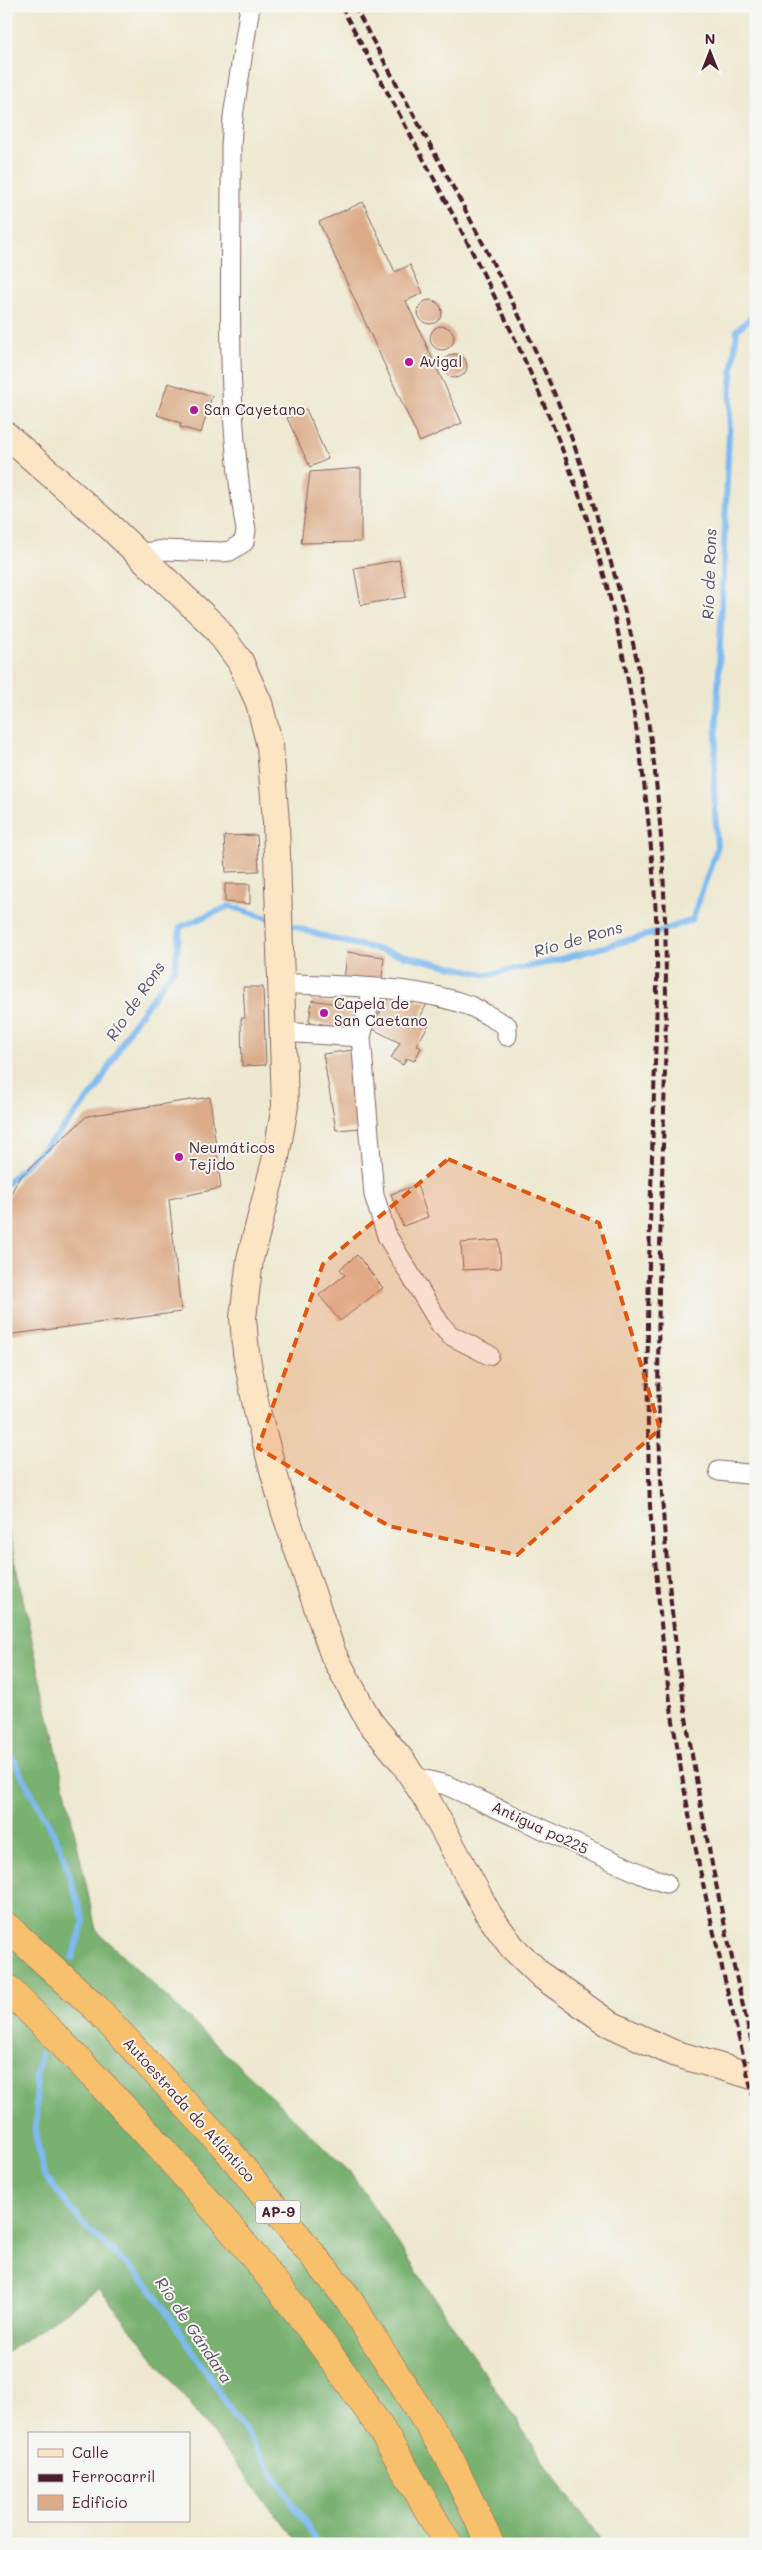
<svg xmlns="http://www.w3.org/2000/svg" width="762" height="2550" viewBox="0 0 762 2550" font-family="Mali,sans-serif">
<style>
.forest{fill:#78b16f;stroke:#61684d}
.lines{fill:none;stroke-linecap:round;stroke-linejoin:round}
.stream{stroke:#7ebaf1;stroke-width:6}
.building{fill:#dcac88}
.street-casing{stroke:#836564;stroke-width:21}
.secondary-casing{stroke:#836564;stroke-width:28}
.highway-casing{stroke:#836564;stroke-width:29}
.street{stroke:#fff;stroke-width:19}
.secondary{stroke:#fce5c4;stroke-width:26}
.highway{stroke:#f8bf6c;stroke-width:28}
.rail{stroke:#4a1f2b;stroke-width:4;stroke-dasharray:8 4;stroke-linecap:butt}
.marked{fill:#e0560e;fill-opacity:0.2;stroke:#e0560e;stroke-width:4;stroke-dasharray:10 6;stroke-linejoin:round}
.poi-dot{fill:#b5179e;stroke:#f6f6f2;stroke-width:2}
.labels{text-anchor:middle;stroke-width:4;stroke-linejoin:round;paint-order:stroke}
.shield{fill:#f6f6f2;stroke:#7e6067;stroke-width:1}
.shield-label{font-size:14px;font-weight:bold;fill:#4a1f2b}
.poi-label{font-size:15px;fill:#4a1f2b;stroke:#f6f6f2;text-anchor:start}
.street-label{font-size:15px;fill:#4a1f2b;stroke:#f6f6f2}
.water-label{font-size:16px;font-style:italic;fill:#5a4e66;stroke:#f6f6f2}
</style>
<rect width="100%" height="100%" fill="#f6f6f2"/>
<filter id="ink" filterUnits="userSpaceOnUse"><feTurbulence type="fractalNoise" baseFrequency=".02" numOctaves="2"/><feDisplacementMap in="SourceGraphic" scale="10" xChannelSelector="R" yChannelSelector="G"/><feConvolveMatrix kernelMatrix="1 2 1 2 8 2 1 2 1" color-interpolation-filters="sRGB"/></filter>
<filter id="wash" filterUnits="userSpaceOnUse"><feTurbulence type="fractalNoise" baseFrequency=".0096" numOctaves="4" result="noise"/><feDisplacementMap in="SourceGraphic" scale="20" xChannelSelector="R" yChannelSelector="G"/><feGaussianBlur stdDeviation="1.12" result="paint"/><feColorMatrix in="noise" values="0 0 0 0 0 0 0 0 0 0 0 0 0 0 0 0 0 1.4 0 .05"/><feComposite in="paint" operator="in"/></filter>
<g filter="url(#wash)">
<rect width="100%" height="100%" fill="#ede8cf"/>
<path class="forest" d="M 6,1522 L 96,1930 L 351,2173 L 548,2468 L 603,2544 L 299,2544 L 99,2288 L 6,2353 Z"/>
<g class="lines">
<path class="stream" d="M 286,924 L 337,940 L 488,975 L 546,963 L 658,932 L 692,920 L 717,848 L 714,788 L 731,384 L 737,330 L 756,313
M 6,1184 L 58,1134 L 96,1090 L 132,1025 L 175,968 L 180,927 L 230,906 L 274,920
M 6,1746 L 60,1846 L 84,1922 L 72,1958
M 41,2054 L 36,2073 L 36,2138 L 44,2175 L 84,2225 L 149,2285 L 319,2544"/>
</g>
<g id="blocks">
<path class="building" d="M 363,202 L 395,272 L 410,265 L 423,293 L 406,301 L 462,423 L 420,442 L 319,222 Z
M418 312a12 12 0 1 1 24 0a12 12 0 1 1-24 0Z
M430 338a12 12 0 1 1 24 0a12 12 0 1 1-24 0Z
M443 366a12 12 0 1 1 24 0a12 12 0 1 1-24 0Z
M 168,383 L 212,396 L 201,433 L 180,427 L 181,423 L 157,415 Z
M 306,409 L 328,459 L 310,467 L 287,418 Z
M 361,468 L 361,542 L 301,543 L 310,472 Z
M 399,560 L 406,597 L 361,605 L 354,568 Z
M 257,835 L 259,871 L 226,872 L 224,836 Z
M 225,884 L 250,884 L 250,904 L 225,902 Z
M 347,952 L 384,957 L 381,986 L 344,981 Z
M 243,987 L 263,987 L 266,1065 L 242,1066 L 241,1018 L 245,1018 Z
M 389,996 L 428,1002 L 419,1019 L 429,1024 L 417,1045 L 421,1048 L 414,1061 L 407,1058 L 403,1065 L 391,1058 L 400,1043 L 371,1028 Z
M 312,1000 L 362,1008 L 357,1034 L 335,1028 L 335,1026 L 309,1022 Z
M 353,1050 L 362,1128 L 336,1130 L 323,1054 Z
M 210,1097 L 221,1188 L 169,1199 L 181,1312 L 6,1335 L 6,1203 L 19,1178 L 87,1116 Z
M 417,1185 L 428,1217 L 403,1226 L 391,1194 Z
M 499,1240 L 501,1268 L 463,1270 L 461,1243 Z
M 357,1255 L 383,1288 L 340,1321 L 319,1295 L 345,1275 L 340,1269 Z"/>
</g>
</g>
<g filter="url(#ink)">
<use href="#blocks" fill-opacity="0" stroke="#836564" stroke-width="1"/>
<g class="lines">
<g class="street-casing">
<path id="street" d="M 138,554 L 162,550 L 222,552 L 230,551 L 244,542 L 246,530 C 224,403 232,275 231,146 L 233,117 L 250,6
M 279,983 C 342,987 410,984 470,1006 C 482,1011 495,1020 507,1026 L 507,1036
M 373,989 L 361,1037 L 374,1195 L 387,1236 L 440,1324 L 450,1335 L 489,1355
M 282,1032 L 361,1037
M 719,1471 L 756,1475
M 413,1777 L 446,1785 L 646,1876 L 666,1883"/>
</g>
<g class="secondary-casing">
<path id="secondary" d="M 6,435 L 105,522 L 215,627 L 240,661 L 259,703 L 270,746 L 276,823 L 285,1106 L 276,1157 L 250,1259 L 243,1318 L 246,1353 L 257,1411 L 284,1510 L 333,1654 L 369,1721 L 403,1762 L 429,1803 L 489,1915 L 512,1947 L 542,1976 L 608,2023 L 673,2053 L 756,2077"/>
</g>
<g class="highway-casing">
<path id="highway" d="M 6,1926 L 96,2008 L 226,2148 L 346,2296 L 449,2457 L 490,2544
M 6,1987 C 140,2120 268,2260 373,2417 C 400,2458 423,2502 448,2544"/>
</g>
<use href="#street" class="street"/>
<use href="#secondary" class="secondary"/>
<use href="#highway" class="highway"/>
<path class="rail" d="M 341,6 C 443,199 558,388 611,602 C 636,704 650,811 656,916 C 659,985 655,1055 653,1124 C 649,1251 645,1379 650,1506 C 652,1535 656,1565 658,1593 C 663,1644 668,1695 677,1745 C 696,1868 727,1988 756,2109
M 354,6 C 423,134 498,261 555,395 C 573,438 587,483 600,527 C 618,585 635,642 645,702 C 686,943 653,1185 659,1428 C 665,1643 705,1852 756,2060"/>
</g>
</g>
<path class="marked" d="M 448,1159 L 599,1223 L 660,1429 L 517,1555 L 389,1526 L 258,1448 L 323,1264 Z"/>
<g class="poi-dot">
<circle cx="409" cy="362" r="5"/>
<circle cx="194" cy="410" r="5"/>
<circle cx="324" cy="1013" r="5"/>
<circle cx="179" cy="1157" r="5"/>
</g>
<g class="labels">
<rect class="shield" x="255.5" y="2200.5" width="45" height="23" rx="4"/>
<g class="shield-label">
<text x="278" y="2217">AP-9</text>
</g>
<g class="poi-label">
<text x="419" y="367">Avigal</text>
<text x="204" y="415">San Cayetano</text>
<text x="334" y="1009">Capela de<tspan x="334" dy="17">San Caetano</tspan></text>
<text x="189" y="1153">Neumáticos<tspan x="189" dy="17">Tejido</tspan></text>
</g>
<g class="street-label">
<text transform="translate(540 1828) rotate(25)" y="5">Antigua po225</text>
<text transform="translate(189 2110) rotate(48)" y="5">Autoestrada do Atlántico</text>
</g>
<g class="water-label">
<text transform="translate(709 574) rotate(-88)" y="6">Río de Rons</text>
<text transform="translate(578 939) rotate(-16)" y="6">Río de Rons</text>
<text transform="translate(135 1001) rotate(-56)" y="6">Río de Rons</text>
<text transform="translate(194 2330) rotate(56)" y="6">Río de Gándara</text>
</g>
</g>
<rect width="762" height="2550" fill="none" stroke="#f6f6f2" stroke-width="25"/>
<rect x="28" y="2432" width="162" height="90" fill="#f6f6f2" stroke="#b1a0a2"/>
<rect x="38" y="2449" width="25" height="8" fill="#fce5c4" stroke="#b1a0a2"/>
<text x="72" y="2458" font-size="15" fill="#4a1f2b">Calle</text>
<rect x="38" y="2474" width="25" height="8" fill="#4a1f2b" stroke="#b1a0a2"/>
<text x="72" y="2482" font-size="15" fill="#4a1f2b">Ferrocarril</text>
<rect x="38" y="2495" width="25" height="15" fill="#dcac88" stroke="#b1a0a2"/>
<text x="72" y="2508" font-size="15" fill="#4a1f2b">Edificio</text>
<g transform="translate(710 52)" stroke="#f6f6f2" stroke-width="4" paint-order="stroke">
<path d="M0-4L9 19L0 12L-9 19Z" fill="#4a1f2b"/>
<text y="-8" font-size="14" font-weight="bold" text-anchor="middle" fill="#4a1f2b">N</text>
</g>
</svg>
